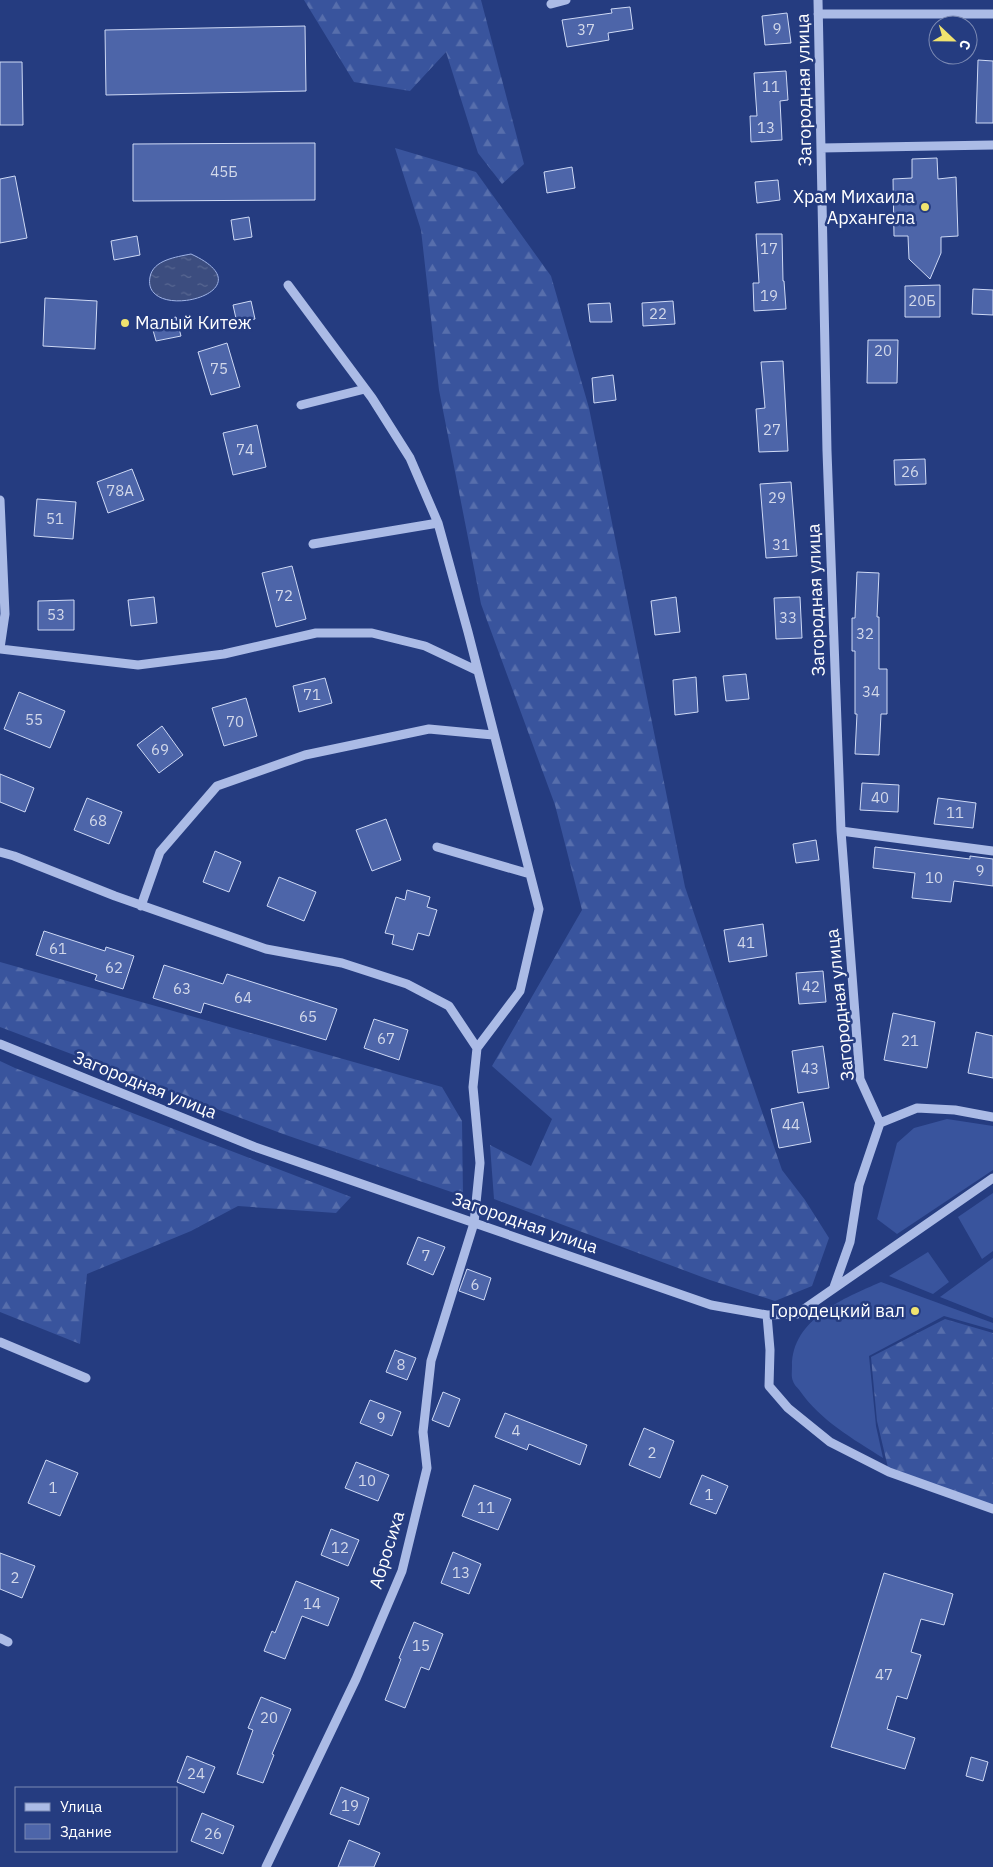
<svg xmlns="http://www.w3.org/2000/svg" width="993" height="1867" viewBox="0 0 993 1867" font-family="'IBM Plex Sans',sans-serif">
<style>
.grass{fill:#39549d}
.forest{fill:url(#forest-firs)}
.water{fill:url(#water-ripples);stroke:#9fb3e7}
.building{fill:#4d65a9;stroke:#ced9f5}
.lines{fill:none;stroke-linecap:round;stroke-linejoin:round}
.minor{stroke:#abbbe6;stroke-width:9}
.poi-dot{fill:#f0e36f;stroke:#253c80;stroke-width:2}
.labels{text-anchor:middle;stroke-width:5;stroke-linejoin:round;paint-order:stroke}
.number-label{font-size:15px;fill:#d2d8ea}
.street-label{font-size:18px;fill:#fff;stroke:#253c80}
.poi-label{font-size:18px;fill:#fff;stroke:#253c80;text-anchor:end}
</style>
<defs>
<pattern id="forest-firs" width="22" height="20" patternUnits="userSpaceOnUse" patternTransform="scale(1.25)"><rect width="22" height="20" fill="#39549d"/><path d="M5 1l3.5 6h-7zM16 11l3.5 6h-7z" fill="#576eac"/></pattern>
<pattern id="water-ripples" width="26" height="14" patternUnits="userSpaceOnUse" patternTransform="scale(1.25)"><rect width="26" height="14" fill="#3c4d7f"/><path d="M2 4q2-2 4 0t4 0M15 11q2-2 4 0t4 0" fill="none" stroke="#596892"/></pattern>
</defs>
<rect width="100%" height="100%" fill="#253c80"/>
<path class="grass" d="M 947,1119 L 993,1126 L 993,1170 L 897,1234 L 877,1219 L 897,1143 L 914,1128 Z
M 993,1193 L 993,1251 L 982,1259 L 958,1217 Z
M 928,1252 L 949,1282 L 933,1294 L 889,1276 Z
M 993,1258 L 993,1318 L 940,1297 Z
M 881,1282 L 993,1323 L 993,1330 L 944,1316 L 869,1356 L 876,1426 L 883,1458 C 853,1439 820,1420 800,1391 C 798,1388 794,1385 793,1381 C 791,1377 792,1371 792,1366 C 792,1319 844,1298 881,1282 Z"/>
<path class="forest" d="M 304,0 L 481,0 L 524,164 L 502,184 L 478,153 L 446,52 L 410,91 L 354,82 Z
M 395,148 L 476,172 L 551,276 L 589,408 L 685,887 L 782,1170 L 805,1200 L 829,1238 L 812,1286 L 775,1301 L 710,1280 L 494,1199 L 490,1145 L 531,1166 L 552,1119 L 492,1066 L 582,910 L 555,805 L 481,604 L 439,390 L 421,230 Z
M 0,962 L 442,1087 L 462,1121 L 463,1196 L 283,1134 L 0,1027 Z
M 0,1061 L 15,1068 L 351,1197 L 336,1213 L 238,1206 L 191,1231 L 87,1274 L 80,1344 L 0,1312 Z
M 945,1319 L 993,1333 L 993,1509 L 889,1472 L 877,1421 L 871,1357 Z"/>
<path class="water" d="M 191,254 C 274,292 141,325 150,277 C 153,260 176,257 191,254 Z"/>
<path class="building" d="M 630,7 L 633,29 L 608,33 L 609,40 L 567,47 L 562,20 L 612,13 L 611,9 Z
M 787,13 L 791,43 L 765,45 L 762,16 Z
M 305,26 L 306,91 L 106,95 L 105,30 Z
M 978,60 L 993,61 L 993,123 L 976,123 Z
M 0,62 L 22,62 L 23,125 L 0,125 Z
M 786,71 L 788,100 L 780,101 L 782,140 L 751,142 L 750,116 L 757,116 L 754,73 Z
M 315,143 L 315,200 L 133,201 L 133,144 Z
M 937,158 L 938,179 L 956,177 L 958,236 L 941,237 L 941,253 L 930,279 L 909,259 L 908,236 L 894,236 L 893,179 L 912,178 L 912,159 Z
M 572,167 L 575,188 L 547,193 L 544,172 Z
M 15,176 L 27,238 L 0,243 L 0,179 Z
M 778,180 L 780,200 L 757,203 L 755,182 Z
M 249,217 L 252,237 L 234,240 L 231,220 Z
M 756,234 L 782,234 L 783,281 L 784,281 L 786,309 L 754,311 L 753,283 L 759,283 Z
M 137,236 L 140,255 L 114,260 L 111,241 Z
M 940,285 L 940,317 L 905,317 L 905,286 Z
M 973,289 L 993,290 L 993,315 L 972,314 Z
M 45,298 L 97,301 L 95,349 L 43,346 Z
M 251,301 L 255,319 L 237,323 L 233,305 Z
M 673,301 L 675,324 L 643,326 L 642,303 Z
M 610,303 L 612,322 L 590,322 L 588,304 Z
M 176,317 L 181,336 L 156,341 L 151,323 Z
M 868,340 L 898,340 L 897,383 L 867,383 Z
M 227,343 L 240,387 L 211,395 L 198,352 Z
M 783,361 L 788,451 L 759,452 L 756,409 L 765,408 L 761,362 Z
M 613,375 L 616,400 L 594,403 L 592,378 Z
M 257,425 L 266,467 L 233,475 L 223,433 Z
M 925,459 L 926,484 L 895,485 L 894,460 Z
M 132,469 L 144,500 L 108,513 L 97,482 Z
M 791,482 L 797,556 L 766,558 L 760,484 Z
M 37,499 L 76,502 L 73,539 L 34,536 Z
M 292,566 L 306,619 L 276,627 L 262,573 Z
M 857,572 L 879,573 L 877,617 L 879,617 L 879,669 L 887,669 L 887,714 L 881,714 L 879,755 L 855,754 L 857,714 L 855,714 L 855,651 L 852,651 L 852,618 L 855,618 Z
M 154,597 L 157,623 L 131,626 L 128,600 Z
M 676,597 L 680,632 L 655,635 L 651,601 Z
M 800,597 L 802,638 L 776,639 L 774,598 Z
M 74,600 L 74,630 L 38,630 L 38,601 Z
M 746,674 L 749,699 L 726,701 L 723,676 Z
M 696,677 L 698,712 L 675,715 L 673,680 Z
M 325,678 L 332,703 L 299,712 L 293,686 Z
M 19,692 L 65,711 L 50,748 L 4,729 Z
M 246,698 L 257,736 L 224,746 L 212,708 Z
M 162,726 L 183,755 L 159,773 L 137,745 Z
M 0,774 L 34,788 L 25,812 L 0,802 Z
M 862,783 L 899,785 L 898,812 L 860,810 Z
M 87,798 L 122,812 L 109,844 L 74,830 Z
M 938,798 L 976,803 L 973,828 L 934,824 Z
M 386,819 L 401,860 L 372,871 L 356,830 Z
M 816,840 L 819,860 L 796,863 L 793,844 Z
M 875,847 L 970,859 L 970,856 L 993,859 L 993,886 L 954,881 L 951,902 L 912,898 L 915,873 L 873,868 Z
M 215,851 L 241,862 L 229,892 L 203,882 Z
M 279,877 L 316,892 L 304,921 L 267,906 Z
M 407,890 L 430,897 L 427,907 L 437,910 L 429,936 L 418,933 L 413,950 L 392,944 L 394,935 L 385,933 L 396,897 L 405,900 Z
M 763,924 L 767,956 L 729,962 L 724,930 Z
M 44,931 L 105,951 L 106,947 L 134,956 L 123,989 L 95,980 L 97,975 L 36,955 Z
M 164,965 L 223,984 L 227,974 L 337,1009 L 326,1040 L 204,1003 L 201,1013 L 153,998 Z
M 823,971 L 826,1002 L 799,1004 L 796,973 Z
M 893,1013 L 935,1022 L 927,1068 L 884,1060 Z
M 374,1019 L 408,1030 L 399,1060 L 364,1048 Z
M 976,1032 L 993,1036 L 993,1078 L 968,1073 Z
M 823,1046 L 829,1088 L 798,1093 L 792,1051 Z
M 803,1102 L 811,1142 L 779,1148 L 771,1109 Z
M 418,1237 L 445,1247 L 433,1275 L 407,1264 Z
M 467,1269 L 491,1278 L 484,1300 L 459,1291 Z
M 395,1350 L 416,1358 L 407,1380 L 386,1372 Z
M 443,1392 L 460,1399 L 449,1427 L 432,1420 Z
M 370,1400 L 401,1412 L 392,1436 L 360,1423 Z
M 505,1413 L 587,1445 L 580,1465 L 529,1444 L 527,1450 L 495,1437 Z
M 644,1428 L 674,1441 L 660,1478 L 629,1465 Z
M 46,1460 L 78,1473 L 60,1516 L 28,1503 Z
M 356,1462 L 389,1475 L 378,1501 L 345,1488 Z
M 702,1475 L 728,1486 L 716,1514 L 690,1504 Z
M 474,1485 L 511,1499 L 498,1530 L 462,1516 Z
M 331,1529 L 359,1540 L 348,1566 L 321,1555 Z
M 453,1552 L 481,1564 L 469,1594 L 441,1583 Z
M 0,1553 L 35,1566 L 22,1598 L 0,1589 Z
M 884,1573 L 953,1594 L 944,1625 L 921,1619 L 911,1652 L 921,1655 L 907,1699 L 897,1696 L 887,1729 L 915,1738 L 905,1769 L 831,1747 Z
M 296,1581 L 339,1598 L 328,1626 L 302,1616 L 285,1659 L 264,1651 L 272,1631 L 275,1633 Z
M 414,1622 L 443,1634 L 429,1670 L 421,1667 L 405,1708 L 385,1700 L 401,1659 L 399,1658 Z
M 261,1697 L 291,1709 L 272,1754 L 274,1755 L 263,1783 L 237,1774 L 253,1730 L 248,1728 Z
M 187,1756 L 215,1767 L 204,1793 L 177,1782 Z
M 971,1757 L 988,1762 L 983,1781 L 966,1776 Z
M 341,1787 L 369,1798 L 359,1825 L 330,1814 Z
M 202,1813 L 234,1826 L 223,1854 L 191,1841 Z
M 349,1840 L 380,1853 L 374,1867 L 338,1867 Z"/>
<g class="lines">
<path class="minor" d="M 818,0 L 827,451 L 841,831 L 860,1079 L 880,1123 L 859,1185 L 850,1242 L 834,1287
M 551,4 L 566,0
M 818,14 L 993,14
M 821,148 L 993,145
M 301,405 L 365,389
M 0,500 L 5,614 L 0,648
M 313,544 L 438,523
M 0,649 L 138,665 L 224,654 L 316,633 L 372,633 L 425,646 L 478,671
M 841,831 L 993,851
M 437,847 L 530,874
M 0,852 L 14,856 L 115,896 L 266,949 L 342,963 L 407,984 L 449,1006 L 477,1048
M 141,906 L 160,852 L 217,786 L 305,755 L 429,729 L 493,735
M 0,1044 L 255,1147 L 711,1305 L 767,1315 L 797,1314 L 993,1178
M 880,1123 L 917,1108 L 955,1110 L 993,1117
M 767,1315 L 770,1350 L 769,1386 L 788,1408 L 830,1442 L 889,1472 L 993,1509
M 0,1342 L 86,1378
M 0,1638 L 8,1642
M 266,1867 L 356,1679 L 402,1571 L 427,1468 L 423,1432 L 431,1361 L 474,1223 L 480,1163 L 473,1087 L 477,1048 L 520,991 L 539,909 L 468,632 L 438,523 L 410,458 L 372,398 L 288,285"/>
</g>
<g class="poi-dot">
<circle cx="925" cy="207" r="5"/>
<circle cx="125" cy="323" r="5"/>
<circle cx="915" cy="1311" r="5"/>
</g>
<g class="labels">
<g class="number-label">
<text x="777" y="34">9</text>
<text x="586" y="35">37</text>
<text x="771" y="92">11</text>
<text x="766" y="133">13</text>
<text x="224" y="177">45Б</text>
<text x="769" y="254">17</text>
<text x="769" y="301">19</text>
<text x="922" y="306">20Б</text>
<text x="658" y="319">22</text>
<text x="883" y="356">20</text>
<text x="219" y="374">75</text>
<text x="772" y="435">27</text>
<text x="245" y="455">74</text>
<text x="910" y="477">26</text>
<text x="120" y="496">78А</text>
<text x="777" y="503">29</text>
<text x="55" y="524">51</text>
<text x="781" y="550">31</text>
<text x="284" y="601">72</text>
<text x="56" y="620">53</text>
<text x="788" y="623">33</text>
<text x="865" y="639">32</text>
<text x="871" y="697">34</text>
<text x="312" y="700">71</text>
<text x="34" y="725">55</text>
<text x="235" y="727">70</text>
<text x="160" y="755">69</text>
<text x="880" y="803">40</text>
<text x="955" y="818">11</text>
<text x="98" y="826">68</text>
<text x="980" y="876">9</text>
<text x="934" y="883">10</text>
<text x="746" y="948">41</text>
<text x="58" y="954">61</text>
<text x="114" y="973">62</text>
<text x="811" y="992">42</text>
<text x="182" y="994">63</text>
<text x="243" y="1003">64</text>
<text x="308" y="1022">65</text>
<text x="386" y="1044">67</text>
<text x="910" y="1046">21</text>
<text x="810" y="1074">43</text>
<text x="791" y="1130">44</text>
<text x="426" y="1261">7</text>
<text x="475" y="1290">6</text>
<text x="401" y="1370">8</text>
<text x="381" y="1423">9</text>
<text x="516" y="1436">4</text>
<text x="652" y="1458">2</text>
<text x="367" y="1486">10</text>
<text x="53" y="1493">1</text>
<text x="709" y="1500">1</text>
<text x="486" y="1513">11</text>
<text x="340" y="1553">12</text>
<text x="461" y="1578">13</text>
<text x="15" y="1583">2</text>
<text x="312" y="1609">14</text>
<text x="421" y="1651">15</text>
<text x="884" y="1680">47</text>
<text x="269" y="1723">20</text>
<text x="196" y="1779">24</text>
<text x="350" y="1811">19</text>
<text x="213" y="1839">26</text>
</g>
<g class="street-label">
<text transform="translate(804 90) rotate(-91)" y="6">Загородная улица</text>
<text transform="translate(816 600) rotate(-92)" y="6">Загородная улица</text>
<text transform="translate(840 1005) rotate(-96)" y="6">Загородная улица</text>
<text transform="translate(145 1085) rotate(22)" y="6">Загородная улица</text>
<text transform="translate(525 1223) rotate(19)" y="6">Загородная улица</text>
<text transform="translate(387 1550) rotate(-73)" y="6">Абросиха</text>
</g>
<g class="poi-label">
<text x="915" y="203">Храм Михаила<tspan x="915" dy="21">Архангела</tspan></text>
<text x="135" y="329" text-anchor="start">Малый Китеж</text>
<text x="905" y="1317">Городецкий вал</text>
</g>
</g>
<rect x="15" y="1787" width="162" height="65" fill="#253c80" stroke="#7c8ab3"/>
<rect x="25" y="1803" width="25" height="8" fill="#abbbe6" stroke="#7c8ab3"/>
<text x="60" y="1812" font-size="15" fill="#ffffff">Улица</text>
<rect x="25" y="1824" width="25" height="15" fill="#4d65a9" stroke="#7c8ab3"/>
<text x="60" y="1837" font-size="15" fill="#ffffff">Здание</text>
<g transform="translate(953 40) rotate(112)"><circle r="24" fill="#253c80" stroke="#7c8ab3"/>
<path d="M0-4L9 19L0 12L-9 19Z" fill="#f0e36f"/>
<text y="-8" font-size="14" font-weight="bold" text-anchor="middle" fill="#ffffff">С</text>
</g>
</svg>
